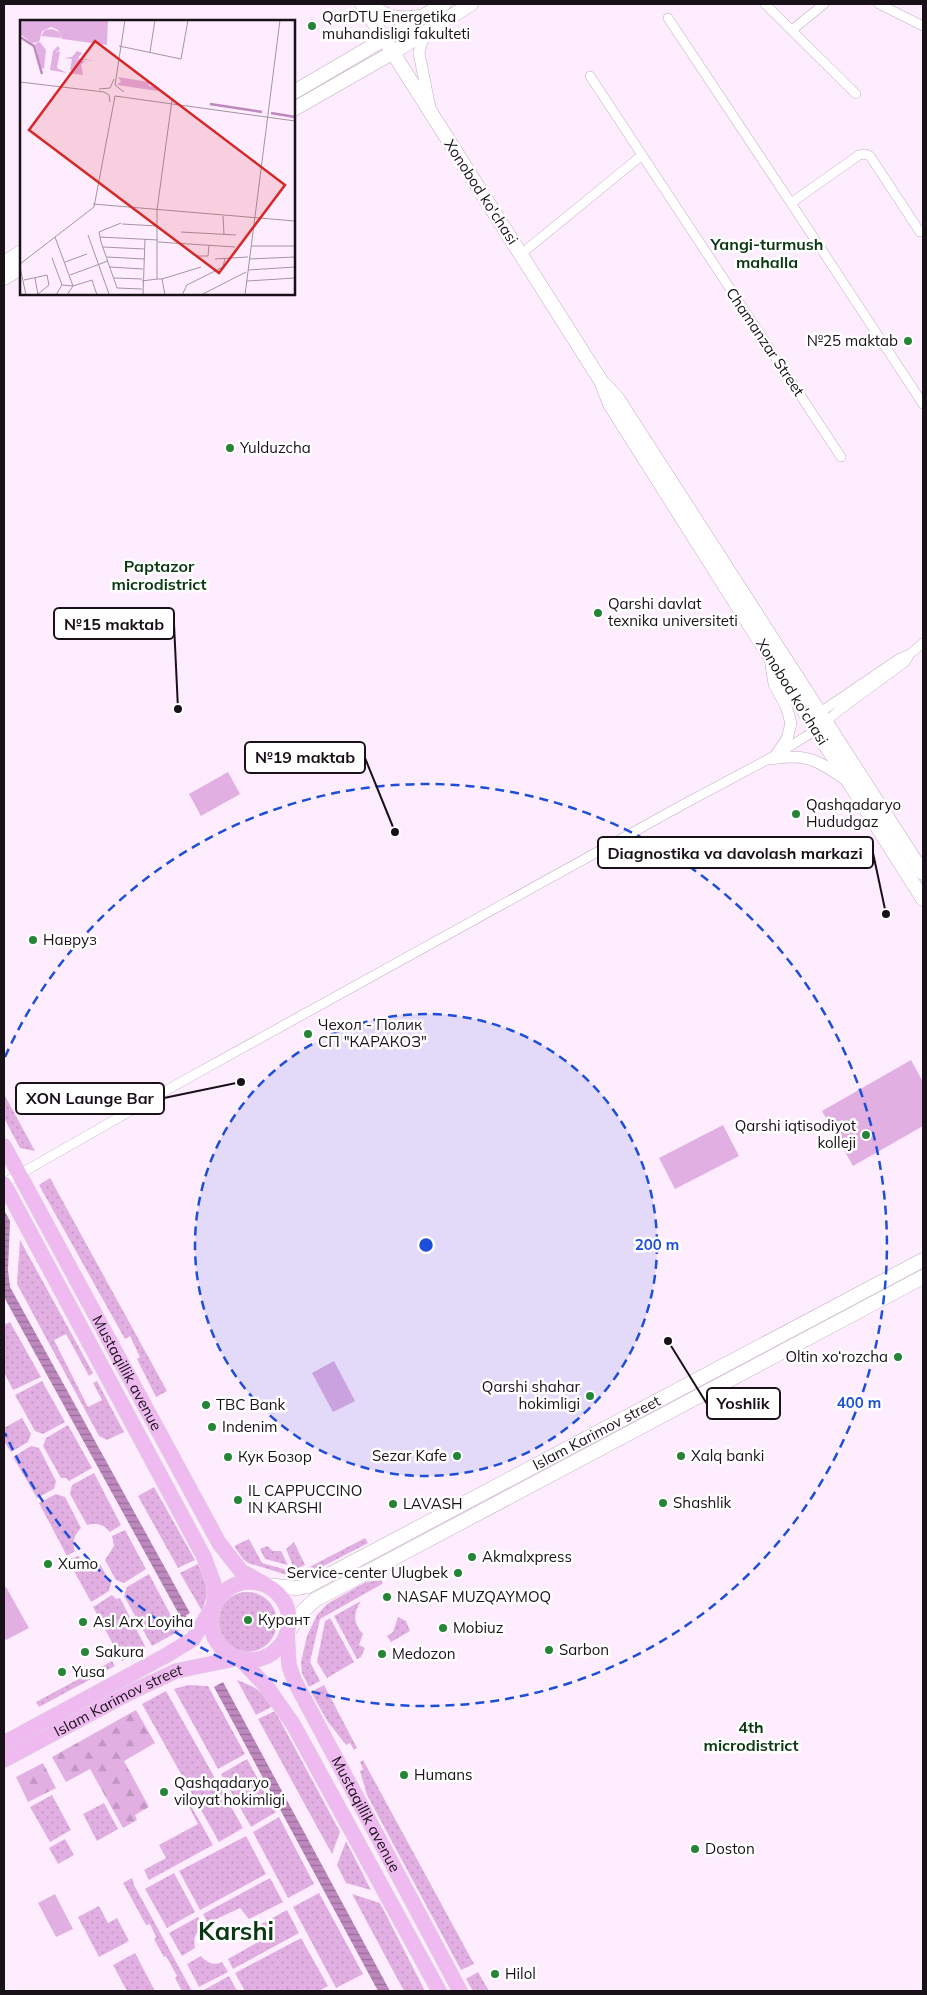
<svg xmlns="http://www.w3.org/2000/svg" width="927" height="1995" viewBox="0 0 927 1995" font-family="Mulish,sans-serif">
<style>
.grass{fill:url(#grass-dots)}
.forest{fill:url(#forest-firs)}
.green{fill:#e2afe2}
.water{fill:url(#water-rules)}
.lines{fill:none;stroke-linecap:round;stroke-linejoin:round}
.stream{stroke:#bd88bd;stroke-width:2.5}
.minor-casing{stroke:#c2aec2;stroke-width:10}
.tertiary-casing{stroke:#c2aec2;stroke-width:12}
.secondary-casing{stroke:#c2aec2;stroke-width:15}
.primary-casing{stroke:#dfdedf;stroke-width:16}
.minor{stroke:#fff;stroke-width:9}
.tertiary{stroke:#fff;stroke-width:11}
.secondary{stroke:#fff;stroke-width:14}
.primary{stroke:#eebaef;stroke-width:15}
.ring{fill:none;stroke:#1d4ed8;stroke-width:2.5;stroke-dasharray:9 6}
.poi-dot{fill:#258537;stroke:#fff;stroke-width:2}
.labels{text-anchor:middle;stroke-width:5;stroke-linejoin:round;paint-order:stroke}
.poi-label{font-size:15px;fill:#181118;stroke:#fff;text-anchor:start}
.street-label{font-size:15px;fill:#181118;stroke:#fff}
.neighbourhood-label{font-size:16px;font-weight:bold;fill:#0c3914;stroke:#fff}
.town-label{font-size:25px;font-weight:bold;fill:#0c3914;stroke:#fff}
.inset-river{fill:none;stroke:#bd88bd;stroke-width:2.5}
.inset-road{fill:none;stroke:#a295a2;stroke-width:1}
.view{fill:#d62828;fill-opacity:0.15;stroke:#d62828;stroke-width:2.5}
.inset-edge{fill:none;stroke:#181118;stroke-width:2.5}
.centre{fill:#1d4ed8;stroke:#fff;stroke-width:2.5}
.ring-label{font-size:15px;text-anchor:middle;font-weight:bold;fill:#1d4ed8;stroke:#fff;stroke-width:5;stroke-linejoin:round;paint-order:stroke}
.leader{fill:none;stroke:#181118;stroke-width:2}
.callout-dot{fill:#181118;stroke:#fff;stroke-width:2}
.callout{fill:#fff;stroke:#181118;stroke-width:2}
.callout-label{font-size:16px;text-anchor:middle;font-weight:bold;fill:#181118}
</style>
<defs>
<pattern id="grass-dots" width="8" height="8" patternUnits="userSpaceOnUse" patternTransform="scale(1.25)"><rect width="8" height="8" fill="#e2afe2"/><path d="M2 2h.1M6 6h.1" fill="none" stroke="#c196c1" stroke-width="1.8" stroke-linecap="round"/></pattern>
<pattern id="forest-firs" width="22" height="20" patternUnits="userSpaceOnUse" patternTransform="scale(1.25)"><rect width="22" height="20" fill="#e2afe2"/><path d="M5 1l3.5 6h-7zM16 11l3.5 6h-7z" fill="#c196c1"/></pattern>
<pattern id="water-rules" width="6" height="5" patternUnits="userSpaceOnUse" patternTransform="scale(1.25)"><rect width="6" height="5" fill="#bd88bd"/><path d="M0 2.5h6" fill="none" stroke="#996e99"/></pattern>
</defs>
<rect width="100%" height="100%" fill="#feedfe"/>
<path class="grass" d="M 4,1094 L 35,1151 L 20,1148 L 4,1118 Z
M 50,1178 L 167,1391 L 156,1397 L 137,1359 L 140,1357 L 130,1336 L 125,1339 L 39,1185 Z
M 20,1240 L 93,1373 L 89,1376 L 66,1334 L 54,1340 L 88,1407 L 102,1400 L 93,1383 L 97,1381 L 124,1432 L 107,1440 L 99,1436 L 17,1284 Z
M 10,1322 L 41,1377 L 13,1390 L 4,1372 L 4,1325 Z
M 42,1381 L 65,1422 L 43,1434 L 35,1431 L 15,1395 Z
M 22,1418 L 31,1434 L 28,1442 L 11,1452 L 4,1441 L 4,1428 Z
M 68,1425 L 92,1468 L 69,1481 L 66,1478 L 61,1478 L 43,1446 L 46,1438 Z
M 31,1446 L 39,1448 L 56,1481 L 54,1489 L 37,1498 L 13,1457 Z
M 94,1473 L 121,1525 L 110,1532 C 103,1524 97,1523 87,1525 L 70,1494 L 72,1485 Z
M 154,1487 L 195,1560 L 178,1568 L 138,1496 Z
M 56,1494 L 65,1497 L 81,1528 C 74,1536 72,1541 75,1551 L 67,1556 L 39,1503 Z
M 125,1530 L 146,1569 L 124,1583 L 116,1580 L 105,1560 L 114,1546 L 112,1536 Z
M 365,1538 L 368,1543 L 308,1574 L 294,1577 L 248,1563 L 243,1559 L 234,1546 L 249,1539 L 262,1563 L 298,1573 Z
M 294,1542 L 305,1565 L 298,1568 L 293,1566 L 286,1549 Z
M 267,1546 L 273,1551 L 281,1551 L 288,1565 L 265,1559 L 260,1549 Z
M 78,1556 C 84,1563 90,1565 100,1564 L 111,1584 L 109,1591 L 91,1602 L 68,1560 Z
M 198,1564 L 209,1589 L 202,1611 L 180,1573 Z
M 149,1574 L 179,1631 L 152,1646 L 124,1596 L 127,1587 Z
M 382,1580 L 382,1584 L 320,1619 L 310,1662 L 320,1681 L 309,1687 L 302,1673 L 301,1662 L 307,1636 L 317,1615 L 327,1604 L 366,1582 Z
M217 1622a30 30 0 1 1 60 0a30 30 0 1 1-60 0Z
M 112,1595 L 116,1599 L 120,1598 L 146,1648 L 122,1661 L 93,1607 Z
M 361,1601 C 353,1613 353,1623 363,1634 L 359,1645 L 365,1648 L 361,1657 L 357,1659 L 334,1616 Z
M 398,1617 L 406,1621 L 410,1631 L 391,1642 L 387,1636 L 393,1632 Z
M 330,1618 L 354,1662 L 327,1678 L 317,1662 L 325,1621 Z
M 112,1661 L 115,1666 L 39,1707 L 36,1702 Z
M 237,1680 C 253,1686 263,1691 273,1706 L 256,1715 Z
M 188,1685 L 208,1686 L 245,1754 L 218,1769 L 174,1689 Z
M 324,1685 L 357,1748 L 354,1750 L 350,1743 L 346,1745 L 328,1722 L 311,1692 Z
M 166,1691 L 243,1828 L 219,1842 L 142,1704 Z
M 275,1711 L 340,1832 L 332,1854 L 258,1719 Z
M 247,1759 L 276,1812 L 251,1827 L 221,1774 Z
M 363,1760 L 474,1964 L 461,1970 L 367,1795 L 360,1771 L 363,1769 L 360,1762 Z
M 52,1795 L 71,1830 L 50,1842 L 30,1807 Z
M 104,1803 L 118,1829 L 97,1841 L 83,1814 Z
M 190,1804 L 213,1845 L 149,1880 L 144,1870 L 166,1858 L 159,1845 L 198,1824 L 188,1805 Z
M 279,1817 L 314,1884 L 288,1898 L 253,1832 Z
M 246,1836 L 266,1874 L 200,1910 L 179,1871 Z
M 65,1839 L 74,1855 L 58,1864 L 49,1848 Z
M 346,1841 L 371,1890 L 346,1883 L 337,1865 Z
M 174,1873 L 195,1912 L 167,1928 L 145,1889 Z
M 132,1878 L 134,1885 L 192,1991 L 182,1991 L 175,1978 L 177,1976 L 166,1956 L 164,1957 L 154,1939 L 156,1937 L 150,1924 L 146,1925 L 123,1883 Z
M 270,1878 L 283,1902 L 249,1919 L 240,1908 L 208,1923 L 203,1914 Z
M 319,1893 L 363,1974 L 336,1988 L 293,1907 Z
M 352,1894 L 380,1903 L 425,1991 L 404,1991 Z
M 99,1906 L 108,1923 L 117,1918 L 129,1941 L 99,1957 L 78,1917 Z
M 287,1910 L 299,1933 L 233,1969 L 228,1959 L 258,1942 L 259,1936 L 254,1928 Z
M 198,1917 L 203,1927 C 195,1933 193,1939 195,1948 L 182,1956 L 169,1933 Z
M 301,1938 L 328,1986 L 319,1991 L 245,1991 L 235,1973 Z
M 135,1953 L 155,1991 L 127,1991 L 113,1965 Z
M 201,1956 C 207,1963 214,1966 222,1962 L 228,1972 L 199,1987 L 187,1964 Z
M 478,1972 L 489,1991 L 473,1991 L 466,1979 Z
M 229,1976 L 237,1991 L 202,1991 Z"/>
<path class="forest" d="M 136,1710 L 155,1743 L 124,1761 L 149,1807 L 135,1815 L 137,1820 L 123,1828 L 90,1769 L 66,1782 L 52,1757 Z
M 43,1763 L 56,1788 L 28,1802 L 16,1777 Z"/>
<path class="green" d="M 228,772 L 240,794 L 201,816 L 189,794 Z
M 911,1060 L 923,1082 L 923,1126 L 853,1166 L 822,1111 Z
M 723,1125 L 739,1156 L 675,1189 L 659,1158 Z
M 334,1361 L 355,1401 L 333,1412 L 312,1373 Z
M 6,1587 L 29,1628 L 6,1640 L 4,1636 L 4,1588 Z
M 55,1894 L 73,1929 L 56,1937 L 38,1903 Z"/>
<path class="water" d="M 4,1210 L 10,1221 L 8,1270 L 10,1287 L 190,1613 L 181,1618 L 4,1297 Z
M 223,1682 L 390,1991 L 378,1991 L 214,1687 Z"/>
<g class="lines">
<path class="stream" d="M 184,1614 L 192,1628"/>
<g class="minor-casing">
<path id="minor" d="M 765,4 L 856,94
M 879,4 L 923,26
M 668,18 L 791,203 L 923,404
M 792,30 L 824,4
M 590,76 L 841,457
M 791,203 L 859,155 L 865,154 L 870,156 L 920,232
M 521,254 L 641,156
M 816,715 L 900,658 L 910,654 L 923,643
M 4,1183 L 181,1082 L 684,804 L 776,755 L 816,730 L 837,712 L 905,662 L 910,654"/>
</g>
<g class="tertiary-casing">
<path id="tertiary" d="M 372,4 C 387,17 402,19 422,15
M 430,108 L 419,53 L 422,41 L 431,31
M 770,658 L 774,684 L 786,706 L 791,723 L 787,739 L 776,755
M 770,759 C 807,753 817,760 846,780"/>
</g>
<g class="secondary-casing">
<g id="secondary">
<path d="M 362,4 L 601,381 L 610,404 L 923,899"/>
<path d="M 294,92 L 444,4"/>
<path d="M 294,109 L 392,53 L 471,4"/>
<path d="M 4,263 L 21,252"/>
<path d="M 4,278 L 21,268"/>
<path d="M 605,385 L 617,398 L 923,873"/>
<path id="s1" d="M 266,1585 L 296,1588 L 308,1586 L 923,1260"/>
<path d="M 287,1633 L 304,1610 L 315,1600 L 923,1277"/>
</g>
</g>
<g class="primary-casing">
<g id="primary">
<path id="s2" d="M 4,1146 L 219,1543 L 241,1571 L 266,1585"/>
<path d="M 4,1184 L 204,1557 L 214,1584 L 214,1605 L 193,1639 L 167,1655 L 4,1743"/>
<circle cx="250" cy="1621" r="39"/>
<path id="s3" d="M 287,1633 L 289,1665 L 294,1680 L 460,1991"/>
<path id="s4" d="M 4,1760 L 133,1691 L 176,1671 L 239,1658 L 267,1687 L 293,1724 L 439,1991"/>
</g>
</g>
<use href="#minor" class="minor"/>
<use href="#tertiary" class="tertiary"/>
<use href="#secondary" class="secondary"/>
<use href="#primary" class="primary"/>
</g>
<circle cx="426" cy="1245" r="231" fill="#1d4ed8" fill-opacity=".12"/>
<g class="ring">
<circle cx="426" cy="1245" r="231"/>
<path d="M5 1057A461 461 0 1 1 5 1433"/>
</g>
<g class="poi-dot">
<circle cx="312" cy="26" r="5"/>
<circle cx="908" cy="341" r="5"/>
<circle cx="230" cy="448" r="5"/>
<circle cx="598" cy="613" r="5"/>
<circle cx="796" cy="814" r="5"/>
<circle cx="33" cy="940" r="5"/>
<circle cx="308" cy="1034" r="5"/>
<circle cx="866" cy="1135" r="5"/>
<circle cx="898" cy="1357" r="5"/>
<circle cx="590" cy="1396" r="5"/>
<circle cx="206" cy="1405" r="5"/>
<circle cx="212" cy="1427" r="5"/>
<circle cx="457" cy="1456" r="5"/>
<circle cx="681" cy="1456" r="5"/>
<circle cx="228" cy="1457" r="5"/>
<circle cx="238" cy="1500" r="5"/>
<circle cx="663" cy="1503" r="5"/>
<circle cx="393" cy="1504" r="5"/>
<circle cx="472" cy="1557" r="5"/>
<circle cx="48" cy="1564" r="5"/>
<circle cx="458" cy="1573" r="5"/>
<circle cx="387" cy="1597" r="5"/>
<circle cx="248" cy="1620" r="5"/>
<circle cx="83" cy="1622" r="5"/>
<circle cx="443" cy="1628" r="5"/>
<circle cx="549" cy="1650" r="5"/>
<circle cx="85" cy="1652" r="5"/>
<circle cx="382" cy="1654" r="5"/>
<circle cx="62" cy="1672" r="5"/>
<circle cx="404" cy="1775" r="5"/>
<circle cx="164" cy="1792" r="5"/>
<circle cx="695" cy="1849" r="5"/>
<circle cx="495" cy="1974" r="5"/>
</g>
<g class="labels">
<g class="poi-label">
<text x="322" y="22">QarDTU Energetika<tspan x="322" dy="17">muhandisligi fakulteti</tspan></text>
<text x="898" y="346" text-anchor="end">№25 maktab</text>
<text x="240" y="453">Yulduzcha</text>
<text x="608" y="609">Qarshi davlat<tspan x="608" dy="17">texnika universiteti</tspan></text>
<text x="806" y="810">Qashqadaryo<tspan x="806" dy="17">Hududgaz</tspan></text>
<text x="43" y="945">Навруз</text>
<text x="318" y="1030">Чехол - Полик<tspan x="318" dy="17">СП "КАРАКОЗ"</tspan></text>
<text x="856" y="1131" text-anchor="end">Qarshi iqtisodiyot<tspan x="856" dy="17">kolleji</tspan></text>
<text x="888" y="1362" text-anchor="end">Oltin xo‘rozcha</text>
<text x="580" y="1392" text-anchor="end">Qarshi shahar<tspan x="580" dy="17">hokimligi</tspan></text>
<text x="216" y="1410">TBC Bank</text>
<text x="222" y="1432">Indenim</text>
<text x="447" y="1461" text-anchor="end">Sezar Kafe</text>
<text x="691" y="1461">Xalq banki</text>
<text x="238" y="1462">Кук Бозор</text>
<text x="248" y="1496">IL CAPPUCCINO<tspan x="248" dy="17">IN KARSHI</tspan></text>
<text x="673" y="1508">Shashlik</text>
<text x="403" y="1509">LAVASH</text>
<text x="482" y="1562">Akmalxpress</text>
<text x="58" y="1569">Xumo</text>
<text x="448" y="1578" text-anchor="end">Service-center Ulugbek</text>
<text x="397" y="1602">NASAF MUZQAYMOQ</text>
<text x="258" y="1625">Курант</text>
<text x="93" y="1627">Asl Arx Loyiha</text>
<text x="453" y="1633">Mobiuz</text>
<text x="559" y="1655">Sarbon</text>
<text x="95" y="1657">Sakura</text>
<text x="392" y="1659">Medozon</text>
<text x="72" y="1677">Yusa</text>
<text x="414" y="1780">Humans</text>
<text x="174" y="1788">Qashqadaryo<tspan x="174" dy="17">viloyat hokimligi</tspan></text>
<text x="705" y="1854">Doston</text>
<text x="505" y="1979">Hilol</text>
</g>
<g class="street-label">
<text transform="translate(481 192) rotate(57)" y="5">Xonobod ko'chasi</text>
<text transform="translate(765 342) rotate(56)" y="5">Chamanzar Street</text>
<text transform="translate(792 692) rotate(58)" y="5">Xonobod ko'chasi</text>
<text dy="5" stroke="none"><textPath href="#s2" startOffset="258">Mustaqillik avenue</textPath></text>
<text dy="5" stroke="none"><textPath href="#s1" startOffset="369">Islam Karimov street</textPath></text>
<text dy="5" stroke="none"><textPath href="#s4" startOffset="129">Islam Karimov street</textPath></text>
<text dy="5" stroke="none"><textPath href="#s3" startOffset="200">Mustaqillik avenue</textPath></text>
</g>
<g class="neighbourhood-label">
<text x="767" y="250">Yangi-turmush<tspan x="767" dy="18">mahalla</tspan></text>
<text x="159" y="572">Paрtazor<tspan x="159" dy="18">microdistrict</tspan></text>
<text x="751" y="1733">4th<tspan x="751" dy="18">microdistrict</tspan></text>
</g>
<g class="town-label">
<text x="236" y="1940">Karshi</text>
</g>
</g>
<g transform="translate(20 20)">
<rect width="275" height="275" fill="#feedfe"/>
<path d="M 32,9 L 39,12 L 41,18 L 21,16 L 25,10 ZM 20,22 L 26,30 L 24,49 L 21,48 L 15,24 ZM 38,26 L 40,29 L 35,33 L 40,31 L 37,48 L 47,53 L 30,50 L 33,31 ZM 57,31 L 62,33 L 58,38 L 77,41 L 54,39 L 65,41 L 61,45 L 63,55 L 48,53 L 53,51 L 50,50 L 52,39 L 44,38 L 52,37 ZM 98,57 L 129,62 L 129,66 L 139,67 L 138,71 L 97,65 L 101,61 Z" fill="#e2afe2"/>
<path d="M 0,0 L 88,0 L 87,25 L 42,19 L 38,10 L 31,7 L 22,11 L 19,22 L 12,23 L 0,14 Z" fill="#e2afe2"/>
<path class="inset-river" d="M 0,17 L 14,26 L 22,54M 190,84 L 242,92M 251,93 L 275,97"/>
<path class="inset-road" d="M 99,26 L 161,39 L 168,0M 130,32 L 135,0M 0,62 L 84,72 L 89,75 L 90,82M 79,69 L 90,68 L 94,59M 104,72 L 95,65 L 105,0M 73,184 L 275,201M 203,196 L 204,214M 101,203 L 79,212 L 81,222 L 97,268 L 122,269M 102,204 L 138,206M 161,212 L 216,215M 68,215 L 89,274M 35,217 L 53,266 L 47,275M 80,217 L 138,220M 138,222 L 215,227M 231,226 L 275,226M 83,227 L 124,229M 177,236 L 188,236 L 189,225M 87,237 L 124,239M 32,238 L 42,265 L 36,275M 195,239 L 228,237M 229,239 L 275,237M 45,242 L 67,234M 0,244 L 74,187 L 95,76 L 275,101M 0,247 L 6,275M 90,247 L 123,249M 228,250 L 275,247M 50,255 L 88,241M 15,258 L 18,275M 94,258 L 122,259M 142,259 L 137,259 L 137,190 L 152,80M 142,259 L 181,247M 142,259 L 145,275M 4,260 L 27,255 L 29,265 L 18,274M 122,261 L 137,259M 227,261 L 275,258M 42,265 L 53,266 L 72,260 L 77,275M 123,275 L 125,219M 162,275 L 167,265 L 203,247 L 205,238M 181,275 L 226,252M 225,275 L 260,0"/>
<path class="view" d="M 75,21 L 265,165 L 199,253 L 9,110 Z"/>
<rect width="275" height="275" class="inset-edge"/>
</g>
<circle cx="426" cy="1245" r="8" class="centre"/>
<g class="ring-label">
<text x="657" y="1250">200 m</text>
<text x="859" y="1408">400 m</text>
</g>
<path class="leader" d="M178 709L174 624M395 832L365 758M886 914L873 853M241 1082L164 1098M668 1341L707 1404"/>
<g class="callout-dot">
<circle cx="178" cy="709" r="5"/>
<circle cx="395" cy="832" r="5"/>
<circle cx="886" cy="914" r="5"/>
<circle cx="241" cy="1082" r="5"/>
<circle cx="668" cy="1341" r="5"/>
</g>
<g class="callout">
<rect x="54" y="608" width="120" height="31" rx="5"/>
<rect x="245" y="742" width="120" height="31" rx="5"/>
<rect x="598" y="837" width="275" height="31" rx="5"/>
<rect x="16" y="1083" width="148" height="31" rx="5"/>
<rect x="707" y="1388" width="73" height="31" rx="5"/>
</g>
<g class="callout-label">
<text x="114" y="630">№15 maktab</text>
<text x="305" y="763">№19 maktab</text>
<text x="735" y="859">Diagnostika va davolash markazi</text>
<text x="90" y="1104">XON Launge Bar</text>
<text x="743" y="1409">Yoshlik</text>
</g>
<rect width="927" height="1995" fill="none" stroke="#181118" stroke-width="10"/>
</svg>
